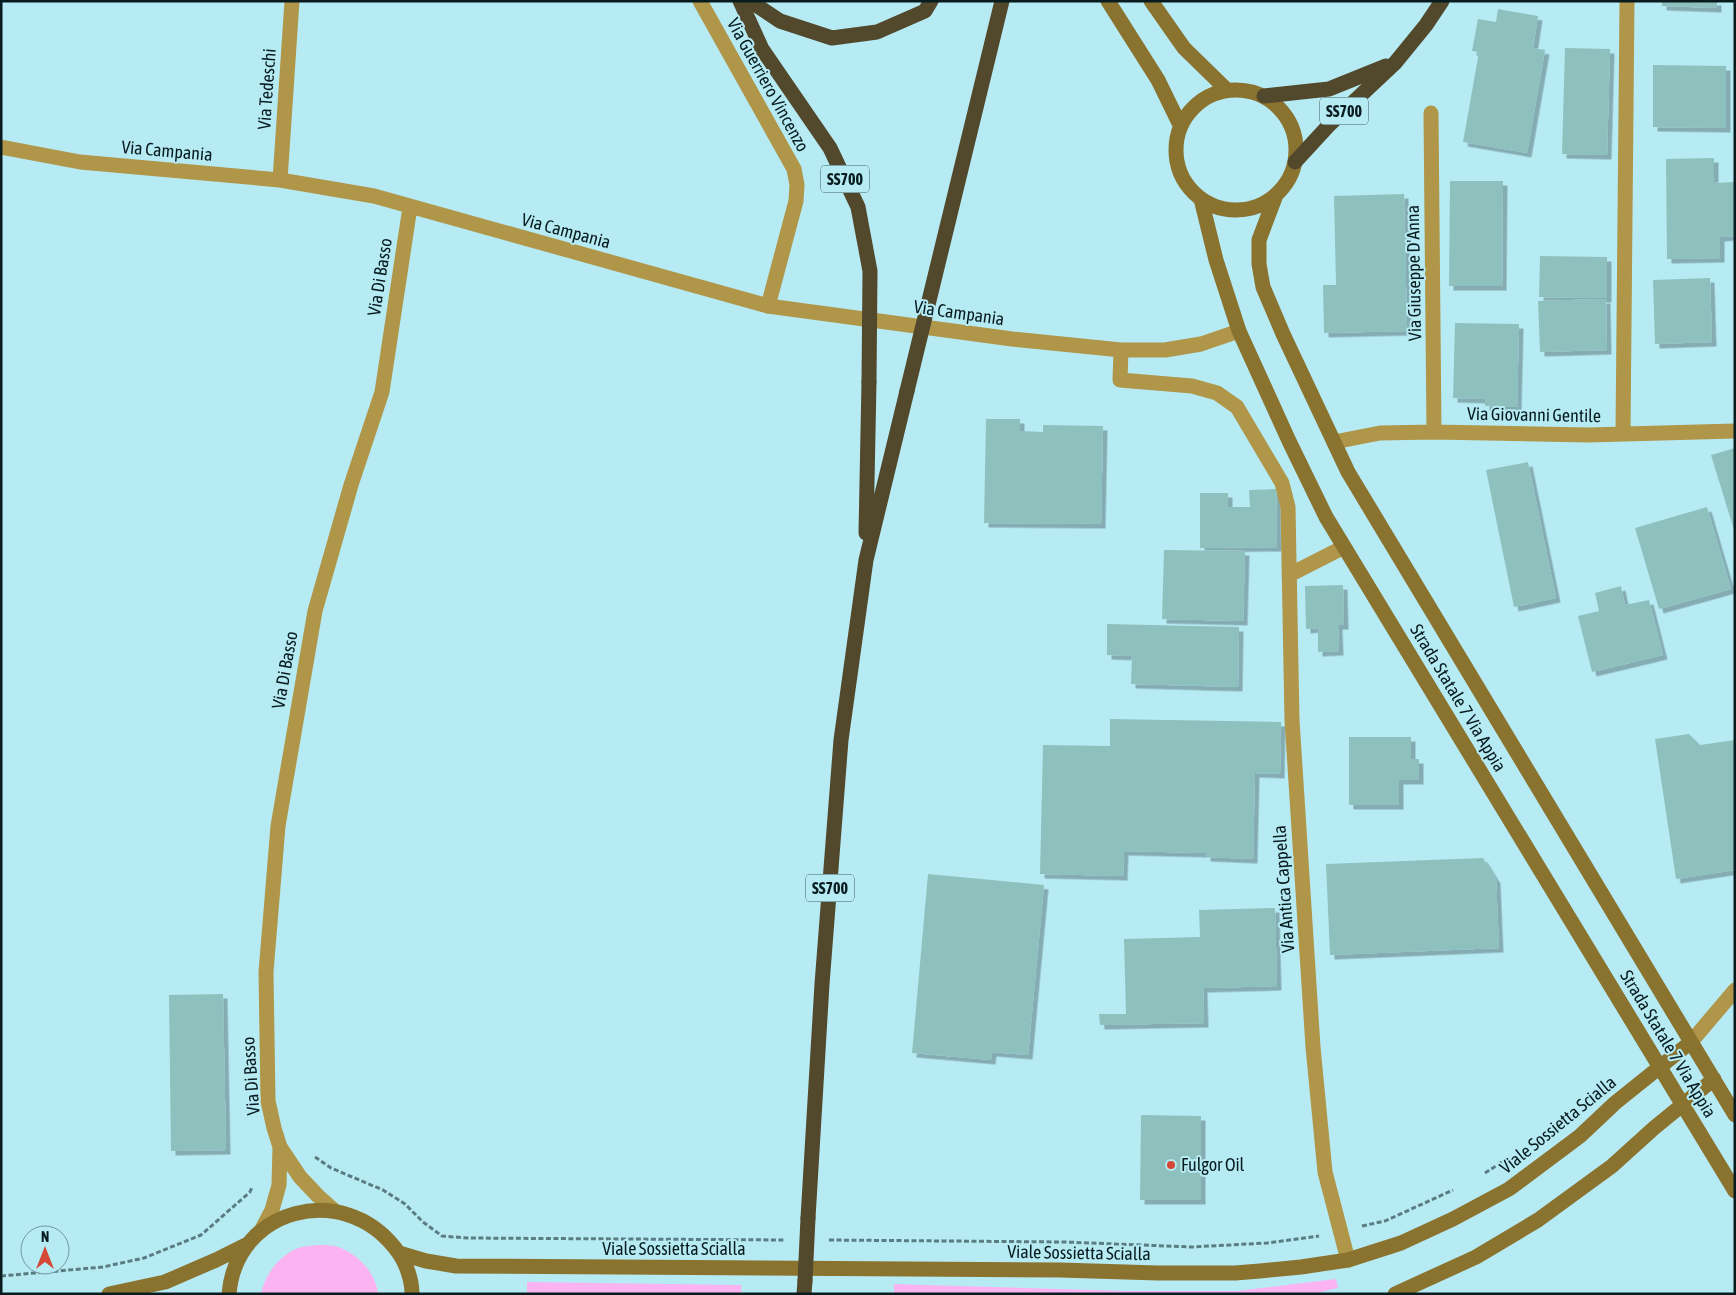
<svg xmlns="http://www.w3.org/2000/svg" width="1736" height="1295" viewBox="0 0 1736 1295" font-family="'Asap Condensed',sans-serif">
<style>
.green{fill:#fbb3f2}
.building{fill:#8ec1be;filter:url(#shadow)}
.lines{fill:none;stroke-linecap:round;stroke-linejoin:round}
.path{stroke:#5a7d83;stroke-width:3;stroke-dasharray:5 2.5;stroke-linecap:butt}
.lane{stroke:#b09649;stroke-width:15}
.street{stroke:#b09649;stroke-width:15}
.secondary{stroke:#8a732f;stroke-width:15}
.highway{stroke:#52482c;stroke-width:15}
.highway-bridge{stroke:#52482c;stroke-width:15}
.poi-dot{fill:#d54835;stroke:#b7ebf4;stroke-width:2}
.labels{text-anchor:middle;stroke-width:4;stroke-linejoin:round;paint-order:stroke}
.shield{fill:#b7ebf4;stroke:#3c5a60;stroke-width:1}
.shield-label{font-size:16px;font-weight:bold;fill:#081c20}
.street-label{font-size:18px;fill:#081c20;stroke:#b7ebf4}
.poi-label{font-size:18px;fill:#081c20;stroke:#b7ebf4;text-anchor:start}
</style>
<defs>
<filter id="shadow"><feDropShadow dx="4.5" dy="4.5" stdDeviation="0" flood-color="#0004"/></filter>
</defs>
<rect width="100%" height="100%" fill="#b7ebf4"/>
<path class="green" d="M 318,1245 C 324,1245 332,1245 338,1247 C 358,1254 376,1273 378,1294 L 261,1294 C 265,1274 279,1256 298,1248 C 304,1246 311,1246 318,1245 Z
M 1336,1279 L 1338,1288 L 1312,1294 L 894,1294 L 894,1284 L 1126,1291 L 1238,1291 Z
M 527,1282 L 741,1285 L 741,1294 L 527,1294 Z"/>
<path class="building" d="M 1662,1 L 1717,1 L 1717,8 L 1662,6 Z
M 1498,9 L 1538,16 L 1533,48 L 1545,50 L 1527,153 L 1463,142 L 1479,52 L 1472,51 L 1478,19 L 1496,22 Z
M 1565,48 L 1610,49 L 1607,155 L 1562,154 Z
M 1653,65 L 1726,66 L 1726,128 L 1653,127 Z
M 1714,158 L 1714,183 L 1735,182 L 1735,236 L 1720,237 L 1720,258 L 1667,259 L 1666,159 Z
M 1450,181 L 1503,181 L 1502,286 L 1449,286 Z
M 1404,194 L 1407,331 L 1324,333 L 1323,285 L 1336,285 L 1334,196 Z
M 1540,256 L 1607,257 L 1607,298 L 1539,297 Z
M 1710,278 L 1712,342 L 1655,344 L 1653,280 Z
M 1606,299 L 1607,350 L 1540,352 L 1538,301 Z
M 1455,323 L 1519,324 L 1517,407 L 1485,406 L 1485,399 L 1453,398 Z
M 986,419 L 1020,419 L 1020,431 L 1043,432 L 1043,425 L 1103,426 L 1101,524 L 984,523 Z
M 1735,448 L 1735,530 L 1734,530 L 1711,455 Z
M 1528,462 L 1556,598 L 1514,607 L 1486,470 Z
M 1276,489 L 1277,547 L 1200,548 L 1200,493 L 1228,493 L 1228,507 L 1250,507 L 1249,490 Z
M 1707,507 L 1731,589 L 1659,609 L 1635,528 Z
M 1164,550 L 1245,551 L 1243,621 L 1162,619 Z
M 1343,585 L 1344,625 L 1338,625 L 1339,651 L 1318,652 L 1318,628 L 1306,629 L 1305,586 Z
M 1621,586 L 1625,605 L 1649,600 L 1663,655 L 1592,672 L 1578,616 L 1599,611 L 1595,593 Z
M 1107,624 L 1239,627 L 1238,687 L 1131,684 L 1132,656 L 1107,655 Z
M 1110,719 L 1281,722 L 1280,774 L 1255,773 L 1253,859 L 1206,857 L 1206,853 L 1124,851 L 1123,876 L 1040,874 L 1043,745 L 1110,746 Z
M 1689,734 L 1700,745 L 1735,740 L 1735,870 L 1676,879 L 1655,739 Z
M 1349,737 L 1411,737 L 1411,759 L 1419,759 L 1419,780 L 1399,780 L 1399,805 L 1349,805 Z
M 1483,858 L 1496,879 L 1499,948 L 1330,955 L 1326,864 Z
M 928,874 L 1044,885 L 1028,1055 L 992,1052 L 991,1060 L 912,1053 Z
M 1275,908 L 1277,986 L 1203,988 L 1204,1023 L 1100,1025 L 1099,1014 L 1126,1014 L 1124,939 L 1200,937 L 1199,910 Z
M 223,994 L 226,1150 L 171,1151 L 169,995 Z
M 1141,1115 L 1201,1116 L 1201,1200 L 1140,1200 Z"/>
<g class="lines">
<path class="path" d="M 315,1157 L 331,1168 L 383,1190 L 405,1204 L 423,1222 L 442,1236 L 468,1238 L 785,1240
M 1485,1173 L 1505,1160
M 1362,1226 L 1385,1221 L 1453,1190
M 829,1240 L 1065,1242 L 1192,1247 L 1267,1243 L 1319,1236
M 1,1276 L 103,1267 L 144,1258 L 201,1235 L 250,1192 L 252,1187"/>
<path class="lane" d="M 700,1 L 794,169 L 797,185 L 796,201 L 768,306"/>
<path class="street" d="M 1431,113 L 1434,432
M 1,147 L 80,162 L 280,180 L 374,196 L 768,306 L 1012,339 L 1121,350 L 1165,350 L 1201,344 L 1239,331
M 280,180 L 292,1
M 1121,350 L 1120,380 L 1192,386 L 1217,393 L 1237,407 L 1282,483 L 1288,507 L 1292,720 L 1313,1047 L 1325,1172 L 1348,1260
M 1623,434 L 1627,1
M 1334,442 L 1380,433 L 1434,432 L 1588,435 L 1735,431
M 1289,575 L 1344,547
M 1691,1042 L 1735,990
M 335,1211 L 318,1196 L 300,1177 L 280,1147 L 274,1128 L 268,1101 L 266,972 L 278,826 L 315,611 L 351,485 L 382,392 L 410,207
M 261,1231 L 272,1210 L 279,1185 L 280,1147"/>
<path class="secondary" d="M 1108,1 L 1158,80 L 1180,125
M 1151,1 L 1184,48 L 1227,90
M1176 150a60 60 0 1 1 120 0a60 60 0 1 1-120 0Z
M 1276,195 L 1259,240 L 1259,264 L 1263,287 L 1283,334 L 1348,472 L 1735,1115
M 1201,199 L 1216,260 L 1239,331 L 1289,441 L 1326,517 L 1735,1191
M 399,1253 L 426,1261 L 456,1266 L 1060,1270 L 1158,1273 L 1235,1273 L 1260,1271 L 1301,1267 L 1348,1260 L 1401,1243 L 1453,1219 L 1509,1189 L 1580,1136 L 1615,1103 L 1691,1042
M 109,1294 L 165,1282 L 216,1260 L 248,1244
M 229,1294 C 236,1208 343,1181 395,1248 C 405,1260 412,1278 412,1294
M 1395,1294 L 1476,1257 L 1538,1220 L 1612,1166 L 1654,1128 L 1714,1079"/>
<path class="highway" d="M 750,1 L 780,21 L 832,38 L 877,32 L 925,11 L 931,1
M 1264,96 L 1329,89 L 1386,66
M 1295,162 L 1330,124 L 1395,63 L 1426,25 L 1442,1
M 866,533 L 869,382
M 808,1218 L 822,984 L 841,740 L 866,560 L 907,391
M 804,1294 L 805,1281"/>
<path class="highway-bridge" d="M 740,1 L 762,49 L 830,148 L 858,207 L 870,271 L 869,382
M 907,391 L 1002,1
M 805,1281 L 808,1218"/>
</g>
<circle class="poi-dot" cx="1171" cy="1165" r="5"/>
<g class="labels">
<g class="shield">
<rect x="1320" y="97.5" width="48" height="27" rx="4"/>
<rect x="821" y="165.5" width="48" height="27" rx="4"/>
<rect x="806" y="874.5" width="48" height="27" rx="4"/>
</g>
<g class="shield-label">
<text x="1344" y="117">SS700</text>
<text x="845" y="185">SS700</text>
<text x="830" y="894">SS700</text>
</g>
<g class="street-label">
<text transform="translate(768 85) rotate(61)" y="6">Via Guerriero Vincenzo</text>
<text transform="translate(267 89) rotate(-86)" y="6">Via Tedeschi</text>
<text transform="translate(167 151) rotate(5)" y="6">Via Campania</text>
<text transform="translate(566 231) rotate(15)" y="6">Via Campania</text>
<text transform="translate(1414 273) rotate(-91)" y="6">Via Giuseppe D'Anna</text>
<text transform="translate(380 277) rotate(-81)" y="6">Via Di Basso</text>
<text transform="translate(959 313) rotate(8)" y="6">Via Campania</text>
<text transform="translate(1534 415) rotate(1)" y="6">Via Giovanni Gentile</text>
<text transform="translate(285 670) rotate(-80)" y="6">Via Di Basso</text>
<text transform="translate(1458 698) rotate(59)" y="6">Strada Statale 7 Via Appia</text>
<text transform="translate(1284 889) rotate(-94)" y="6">Via Antica Cappella</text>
<text transform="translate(1668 1044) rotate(59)" y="6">Strada Statale 7 Via Appia</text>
<text transform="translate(251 1076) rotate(-94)" y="6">Via Di Basso</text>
<text transform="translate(1558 1125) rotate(-39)" y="6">Viale Sossietta Scialla</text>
<text x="674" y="1255">Viale Sossietta Scialla</text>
<text transform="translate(1079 1253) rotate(1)" y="6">Viale Sossietta Scialla</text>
</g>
<g class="poi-label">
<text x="1181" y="1171">Fulgor Oil</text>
</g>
</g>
<rect width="1736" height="1295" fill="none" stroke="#081c20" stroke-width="5"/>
<g transform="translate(45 1250)"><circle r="24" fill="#b7ebf4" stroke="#71989f"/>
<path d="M0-4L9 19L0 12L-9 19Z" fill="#d54835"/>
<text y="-8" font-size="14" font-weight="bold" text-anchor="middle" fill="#081c20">N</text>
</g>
</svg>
